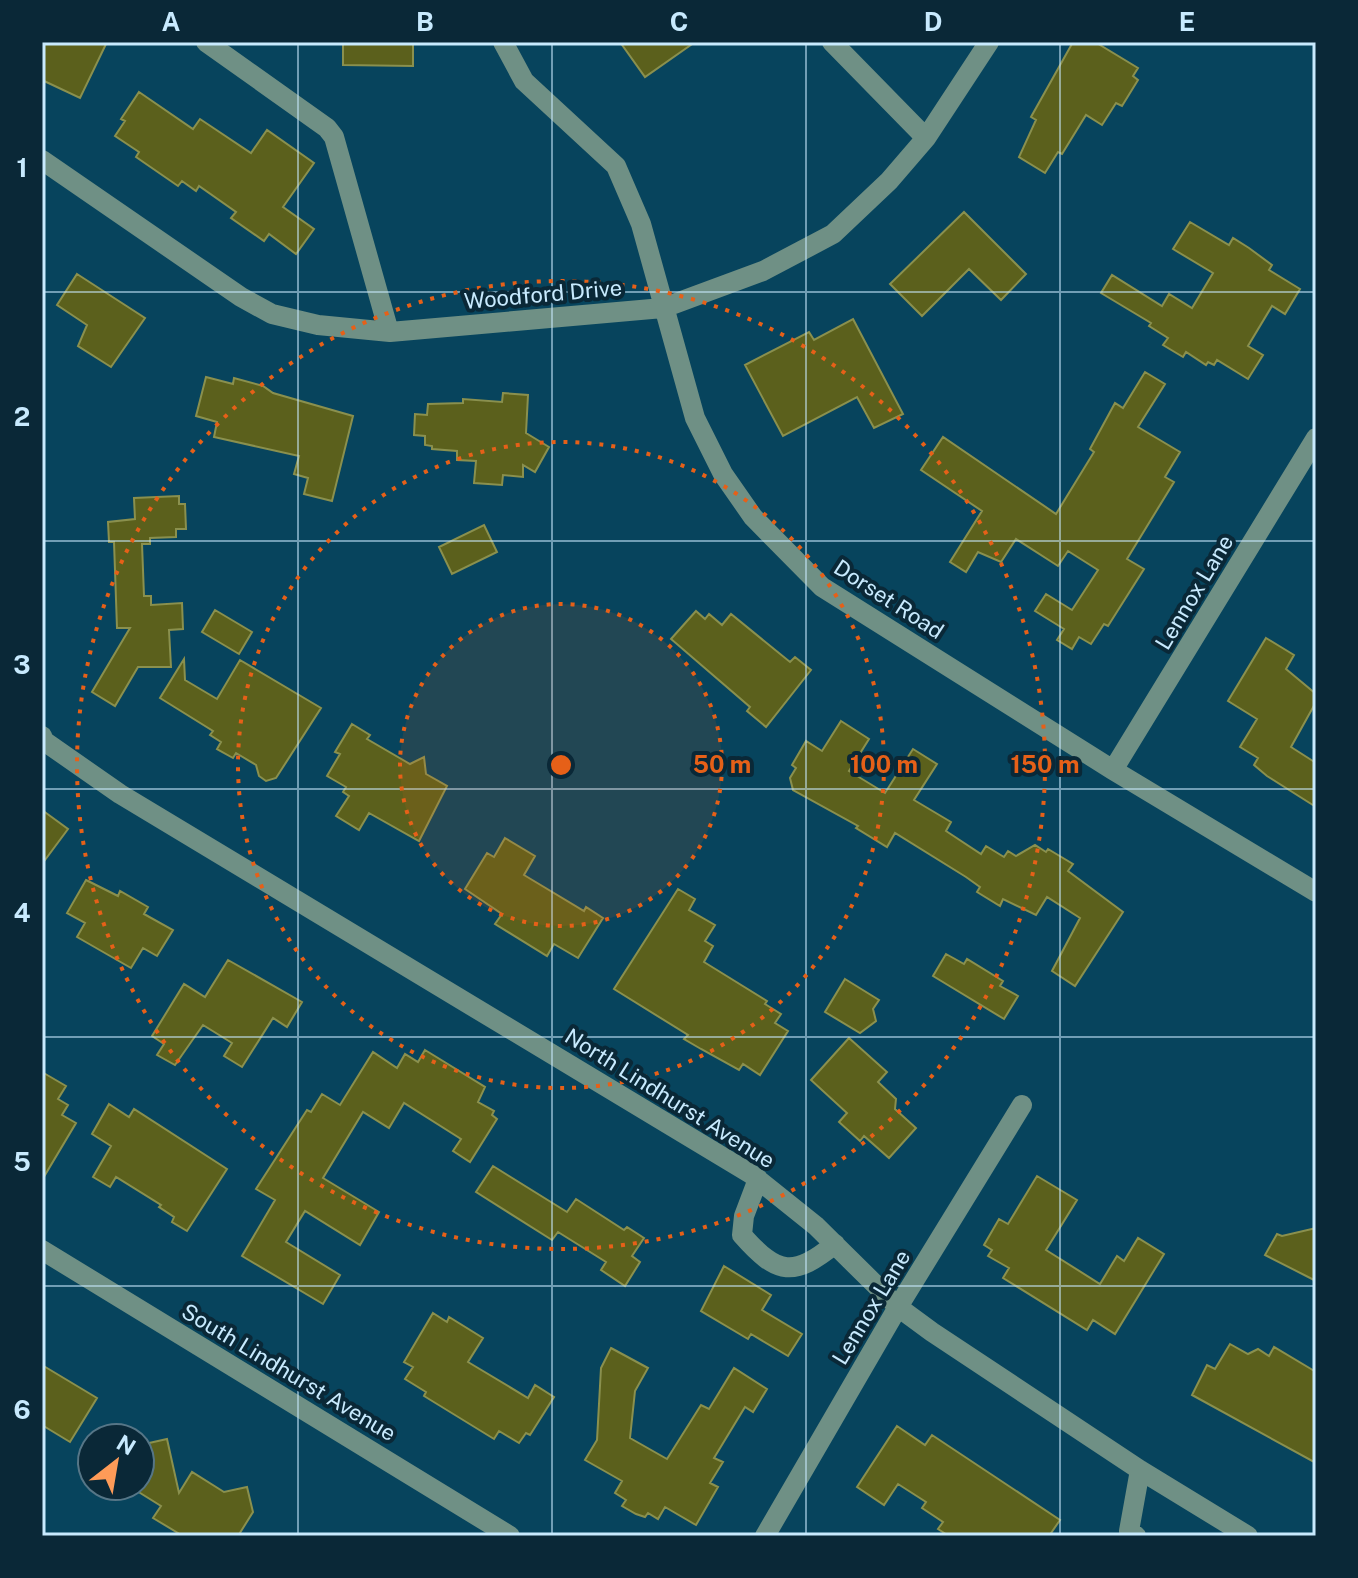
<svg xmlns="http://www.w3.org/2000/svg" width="1358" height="1578" viewBox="0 0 1358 1578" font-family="'Public Sans',sans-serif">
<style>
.building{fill:#5b601c;stroke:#8a904e;stroke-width:2}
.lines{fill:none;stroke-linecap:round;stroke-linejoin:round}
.minor{stroke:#6f9085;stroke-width:20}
.grid{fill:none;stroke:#c8eafe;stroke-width:2;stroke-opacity:0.55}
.ring{fill:none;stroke:#e66018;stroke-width:4;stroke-dasharray:4 8}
.labels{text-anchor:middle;stroke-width:8;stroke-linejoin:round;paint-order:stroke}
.street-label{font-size:22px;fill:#c8eafe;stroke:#0a2837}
.centre{fill:#e66018;stroke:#0a2837;stroke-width:4}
.ring-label{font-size:24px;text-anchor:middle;font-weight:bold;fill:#e66018;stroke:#0a2837;stroke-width:8;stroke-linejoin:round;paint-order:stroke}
.neatline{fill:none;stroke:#c8eafe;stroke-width:3}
.grid-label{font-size:26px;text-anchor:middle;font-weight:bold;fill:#c8eafe}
</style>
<rect width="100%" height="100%" fill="#07445d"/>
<path class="building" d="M 42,42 L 107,42 L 80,98 L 42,80 Z
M 343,42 L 413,42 L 413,66 L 343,65 Z
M 620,42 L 695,42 L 645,77 Z
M 1073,42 L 1095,42 L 1138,68 L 1133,76 L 1138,80 L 1122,106 L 1116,103 L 1102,125 L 1086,115 L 1062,154 L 1058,152 L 1045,173 L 1019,157 L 1036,120 L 1031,117 Z
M 139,92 L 193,129 L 200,119 L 251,153 L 267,130 L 314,163 L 283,207 L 314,229 L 296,254 L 269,234 L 264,241 L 231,218 L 236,212 L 199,186 L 196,191 L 182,181 L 178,186 L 136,157 L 139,152 L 115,136 L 125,121 L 121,119 Z
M 964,212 L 1026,274 L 1001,300 L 969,269 L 922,316 L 890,284 Z
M 1190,222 L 1229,245 L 1233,238 L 1249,248 L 1272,265 L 1269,270 L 1300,289 L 1285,314 L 1272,306 L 1248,346 L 1263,355 L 1248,379 L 1217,360 L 1214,365 L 1208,362 L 1206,365 L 1186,352 L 1183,357 L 1163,345 L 1168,338 L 1149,326 L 1151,323 L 1101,293 L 1112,275 L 1162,306 L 1169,294 L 1192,308 L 1213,273 L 1173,249 Z
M 77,274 L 145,318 L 111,367 L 78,346 L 87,325 L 57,305 Z
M 853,319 L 903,414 L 874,428 L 857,397 L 783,436 L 745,365 L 809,332 L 814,340 Z
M 1145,372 L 1165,384 L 1138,427 L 1180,452 L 1165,477 L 1174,482 L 1127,559 L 1144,569 L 1108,626 L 1104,624 L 1091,644 L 1079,637 L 1072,649 L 1057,640 L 1064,629 L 1035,611 L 1046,594 L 1072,610 L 1098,570 L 1068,551 L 1058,566 L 1016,539 L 1001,562 L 978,552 L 966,572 L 950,562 L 982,511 L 921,470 L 943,437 L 1056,514 L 1094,452 L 1090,449 L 1115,403 L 1123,408 Z
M 206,377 L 233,384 L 234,378 L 263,386 L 273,393 L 353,416 L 332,501 L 304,494 L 308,478 L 294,474 L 299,456 L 214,437 L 217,422 L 196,416 Z
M 503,393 L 528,395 L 526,433 L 549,447 L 535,472 L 523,465 L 523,477 L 503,475 L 502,485 L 474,483 L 476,461 L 457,460 L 457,451 L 432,449 L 432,446 L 425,445 L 425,436 L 414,435 L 415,414 L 427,415 L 428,404 L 463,403 L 463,399 L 502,402 Z
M 179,496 L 179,504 L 185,504 L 186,529 L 176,529 L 176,537 L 150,538 L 150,544 L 142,544 L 144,596 L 151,596 L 151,605 L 182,603 L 183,629 L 169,630 L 171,667 L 138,667 L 115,706 L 92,692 L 130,628 L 117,628 L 114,542 L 109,542 L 108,522 L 135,519 L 134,498 Z
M 484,525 L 497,552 L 452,574 L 439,547 Z
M 215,610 L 252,632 L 239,654 L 202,632 Z
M 696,611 L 705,619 L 709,614 L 722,625 L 731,614 L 790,662 L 795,657 L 811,670 L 766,727 L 747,711 L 750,707 L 671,639 Z
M 1266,638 L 1294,655 L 1286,669 L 1316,694 L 1316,702 L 1291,747 L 1316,763 L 1316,807 L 1267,776 L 1254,765 L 1258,758 L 1240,747 L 1257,719 L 1228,701 Z
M 184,659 L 185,680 L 217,699 L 240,660 L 321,708 L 276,778 L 266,781 L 259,776 L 256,765 L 236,753 L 233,758 L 217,749 L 221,742 L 210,735 L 213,731 L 160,698 Z
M 841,721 L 869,739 L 849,771 L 885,793 L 913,749 L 937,764 L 914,800 L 951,822 L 946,831 L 981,854 L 986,846 L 1004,857 L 1008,851 L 1016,856 L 1035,845 L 1046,852 L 1048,849 L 1073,864 L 1068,871 L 1123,912 L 1075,986 L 1052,971 L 1080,918 L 1047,897 L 1036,915 L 1003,899 L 1000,906 L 977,892 L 980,887 L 966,877 L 895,833 L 887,847 L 856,828 L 858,826 L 793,790 L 790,778 L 796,768 L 792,765 L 806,741 L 822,751 Z
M 352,724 L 370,735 L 367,739 L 410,764 L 424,757 L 426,774 L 447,786 L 419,841 L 369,813 L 359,830 L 336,816 L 349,796 L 343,792 L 346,787 L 327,776 L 340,754 L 335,752 Z
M 42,810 L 68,829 L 42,864 Z
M 505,838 L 535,856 L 524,875 L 584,911 L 586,907 L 603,918 L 578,958 L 554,944 L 547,956 L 495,924 L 502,914 L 465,889 L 487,853 L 494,857 Z
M 86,880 L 118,896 L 120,891 L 148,907 L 144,914 L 173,930 L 157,956 L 143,948 L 131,968 L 77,937 L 85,923 L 67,913 Z
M 678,889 L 695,899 L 689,910 L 715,925 L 705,941 L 713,946 L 704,962 L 767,1001 L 765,1004 L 781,1014 L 775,1023 L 788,1031 L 760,1075 L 743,1064 L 739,1070 L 701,1049 L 684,1039 L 688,1035 L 614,989 Z
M 946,954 L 964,964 L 967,959 L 1003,981 L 1000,986 L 1018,996 L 1004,1019 L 933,976 Z
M 228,960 L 302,1002 L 287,1027 L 273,1018 L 242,1067 L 224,1056 L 232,1043 L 203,1025 L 175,1065 L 157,1055 L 164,1044 L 152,1036 L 184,984 L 205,997 Z
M 845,979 L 879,1000 L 873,1009 L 876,1021 L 860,1033 L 825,1012 Z
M 849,1038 L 887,1072 L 878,1082 L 896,1099 L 895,1109 L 916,1128 L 889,1158 L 864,1136 L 860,1141 L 839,1122 L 847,1113 L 811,1080 Z
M 425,1050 L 485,1087 L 478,1102 L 494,1111 L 492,1115 L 497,1119 L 470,1162 L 453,1151 L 461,1139 L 404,1103 L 389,1128 L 363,1112 L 323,1178 L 379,1212 L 360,1245 L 305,1211 L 286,1242 L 340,1275 L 323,1304 L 242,1256 L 275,1200 L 256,1189 L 307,1110 L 311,1112 L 322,1094 L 340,1105 L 373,1052 L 397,1068 L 405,1054 L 418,1062 Z
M 42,1072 L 66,1086 L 58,1099 L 68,1105 L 62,1115 L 76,1123 L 42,1180 Z
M 109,1104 L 129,1117 L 134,1109 L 227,1169 L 187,1231 L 172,1222 L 174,1217 L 159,1207 L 161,1205 L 116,1177 L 110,1187 L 93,1177 L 111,1146 L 92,1134 Z
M 493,1166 L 567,1212 L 576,1199 L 624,1230 L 627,1227 L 644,1238 L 632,1256 L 640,1262 L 625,1286 L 601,1270 L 606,1262 L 558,1232 L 552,1240 L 476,1192 Z
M 1037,1176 L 1077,1200 L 1046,1250 L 1100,1284 L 1117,1256 L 1124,1261 L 1138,1238 L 1164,1254 L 1115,1334 L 1093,1320 L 1087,1330 L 1003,1278 L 1009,1268 L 988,1256 L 992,1250 L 984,1245 L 999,1219 L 1008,1224 Z
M 1316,1228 L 1316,1281 L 1265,1255 L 1277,1234 L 1282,1236 Z
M 724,1266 L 771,1295 L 762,1310 L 802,1334 L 788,1356 L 751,1334 L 748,1339 L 701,1311 Z
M 433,1313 L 447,1322 L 449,1317 L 483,1338 L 468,1362 L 528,1398 L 535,1385 L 554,1397 L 530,1435 L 526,1433 L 519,1443 L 499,1431 L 494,1439 L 424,1396 L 426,1392 L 405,1379 L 413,1367 L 404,1362 Z
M 1230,1344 L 1248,1354 L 1258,1349 L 1269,1356 L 1274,1347 L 1316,1372 L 1316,1463 L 1192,1395 L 1207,1365 L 1215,1369 Z
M 611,1348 L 648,1368 L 635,1391 L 630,1438 L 667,1459 L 701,1405 L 709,1409 L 734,1368 L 767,1389 L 753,1412 L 745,1407 L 714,1458 L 723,1462 L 710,1483 L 718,1487 L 696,1525 L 665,1507 L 658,1519 L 648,1513 L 645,1517 L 636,1514 L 622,1506 L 626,1500 L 615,1493 L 622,1481 L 585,1460 L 597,1440 L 601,1368 Z
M 42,1365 L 97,1398 L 70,1442 L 42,1425 Z
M 897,1426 L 925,1445 L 932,1435 L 1060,1520 L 1049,1536 L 949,1536 L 938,1529 L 943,1522 L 922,1508 L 926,1502 L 898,1484 L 884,1505 L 857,1487 Z
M 167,1439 L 179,1493 L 192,1472 L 224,1492 L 247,1487 L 253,1512 L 238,1536 L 183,1536 L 153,1518 L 161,1506 L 137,1491 L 146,1477 L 140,1445 Z"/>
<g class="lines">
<path class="minor" d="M 206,42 L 327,128 L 334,137 L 389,332
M 503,42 L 524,81 L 616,166 L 641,224 L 695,418 L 723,474 L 753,517 L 822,587 L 1113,770 L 1316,892
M 832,42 L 926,138
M 42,160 L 241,297 L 272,314 L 318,325 L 390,332 L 663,308 L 763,271 L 833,234 L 889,181 L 926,138 L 989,42
M 42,736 L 44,741 L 120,794 L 751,1174 L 816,1226 L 898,1307 L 932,1332 L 1140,1470 L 1248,1536
M 1113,770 L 1316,438
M 758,1179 L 744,1216 L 742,1235 C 778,1276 794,1277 835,1244
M 42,1250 L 510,1536
M 765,1536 L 898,1307 L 1022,1105
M 1136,1536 L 1129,1531 L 1140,1470"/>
</g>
<path class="grid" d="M 298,42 L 298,1536M 552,42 L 552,1536M 806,42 L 806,1536M 1060,42 L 1060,1536M 42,292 L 1316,292M 42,541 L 1316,541M 42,789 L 1316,789M 42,1037 L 1316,1037M 42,1286 L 1316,1286"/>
<circle cx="561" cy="765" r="161" fill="#e66018" fill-opacity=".12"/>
<g class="ring">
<circle cx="561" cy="765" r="161"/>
<circle cx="561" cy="765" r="323"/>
<circle cx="561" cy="765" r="484"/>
</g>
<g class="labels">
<g class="street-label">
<text transform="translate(543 294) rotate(-5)" y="8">Woodford Drive</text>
<text transform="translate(1194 592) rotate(-59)" y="8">Lennox Lane</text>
<text transform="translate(889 599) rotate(33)" y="8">Dorset Road</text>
<text transform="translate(670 1098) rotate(32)" y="8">North Lindhurst Avenue</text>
<text transform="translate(871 1307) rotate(-59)" y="8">Lennox Lane</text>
<text transform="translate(289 1372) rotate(31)" y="8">South Lindhurst Avenue</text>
</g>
</g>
<circle cx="561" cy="765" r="12" class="centre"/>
<g class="ring-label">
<text x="722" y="773">50 m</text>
<text x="884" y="773">100 m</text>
<text x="1045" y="773">150 m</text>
</g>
<rect width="1358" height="1578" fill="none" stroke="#0a2837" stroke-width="88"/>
<g transform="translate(116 1462) rotate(31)"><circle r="38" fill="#0a2837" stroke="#567687" stroke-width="2"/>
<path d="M0-6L14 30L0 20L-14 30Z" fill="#fe9b58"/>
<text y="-12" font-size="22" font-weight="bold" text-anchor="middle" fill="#c8eafe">N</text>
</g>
<rect x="44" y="44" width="1270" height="1490" class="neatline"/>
<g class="grid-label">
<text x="171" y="31">A</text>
<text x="425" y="31">B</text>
<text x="679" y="31">C</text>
<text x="933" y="31">D</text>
<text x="1187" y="31">E</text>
<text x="22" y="177">1</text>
<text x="22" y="426">2</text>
<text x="22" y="674">3</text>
<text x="22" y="922">4</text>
<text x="22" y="1171">5</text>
<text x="22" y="1419">6</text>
</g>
</svg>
